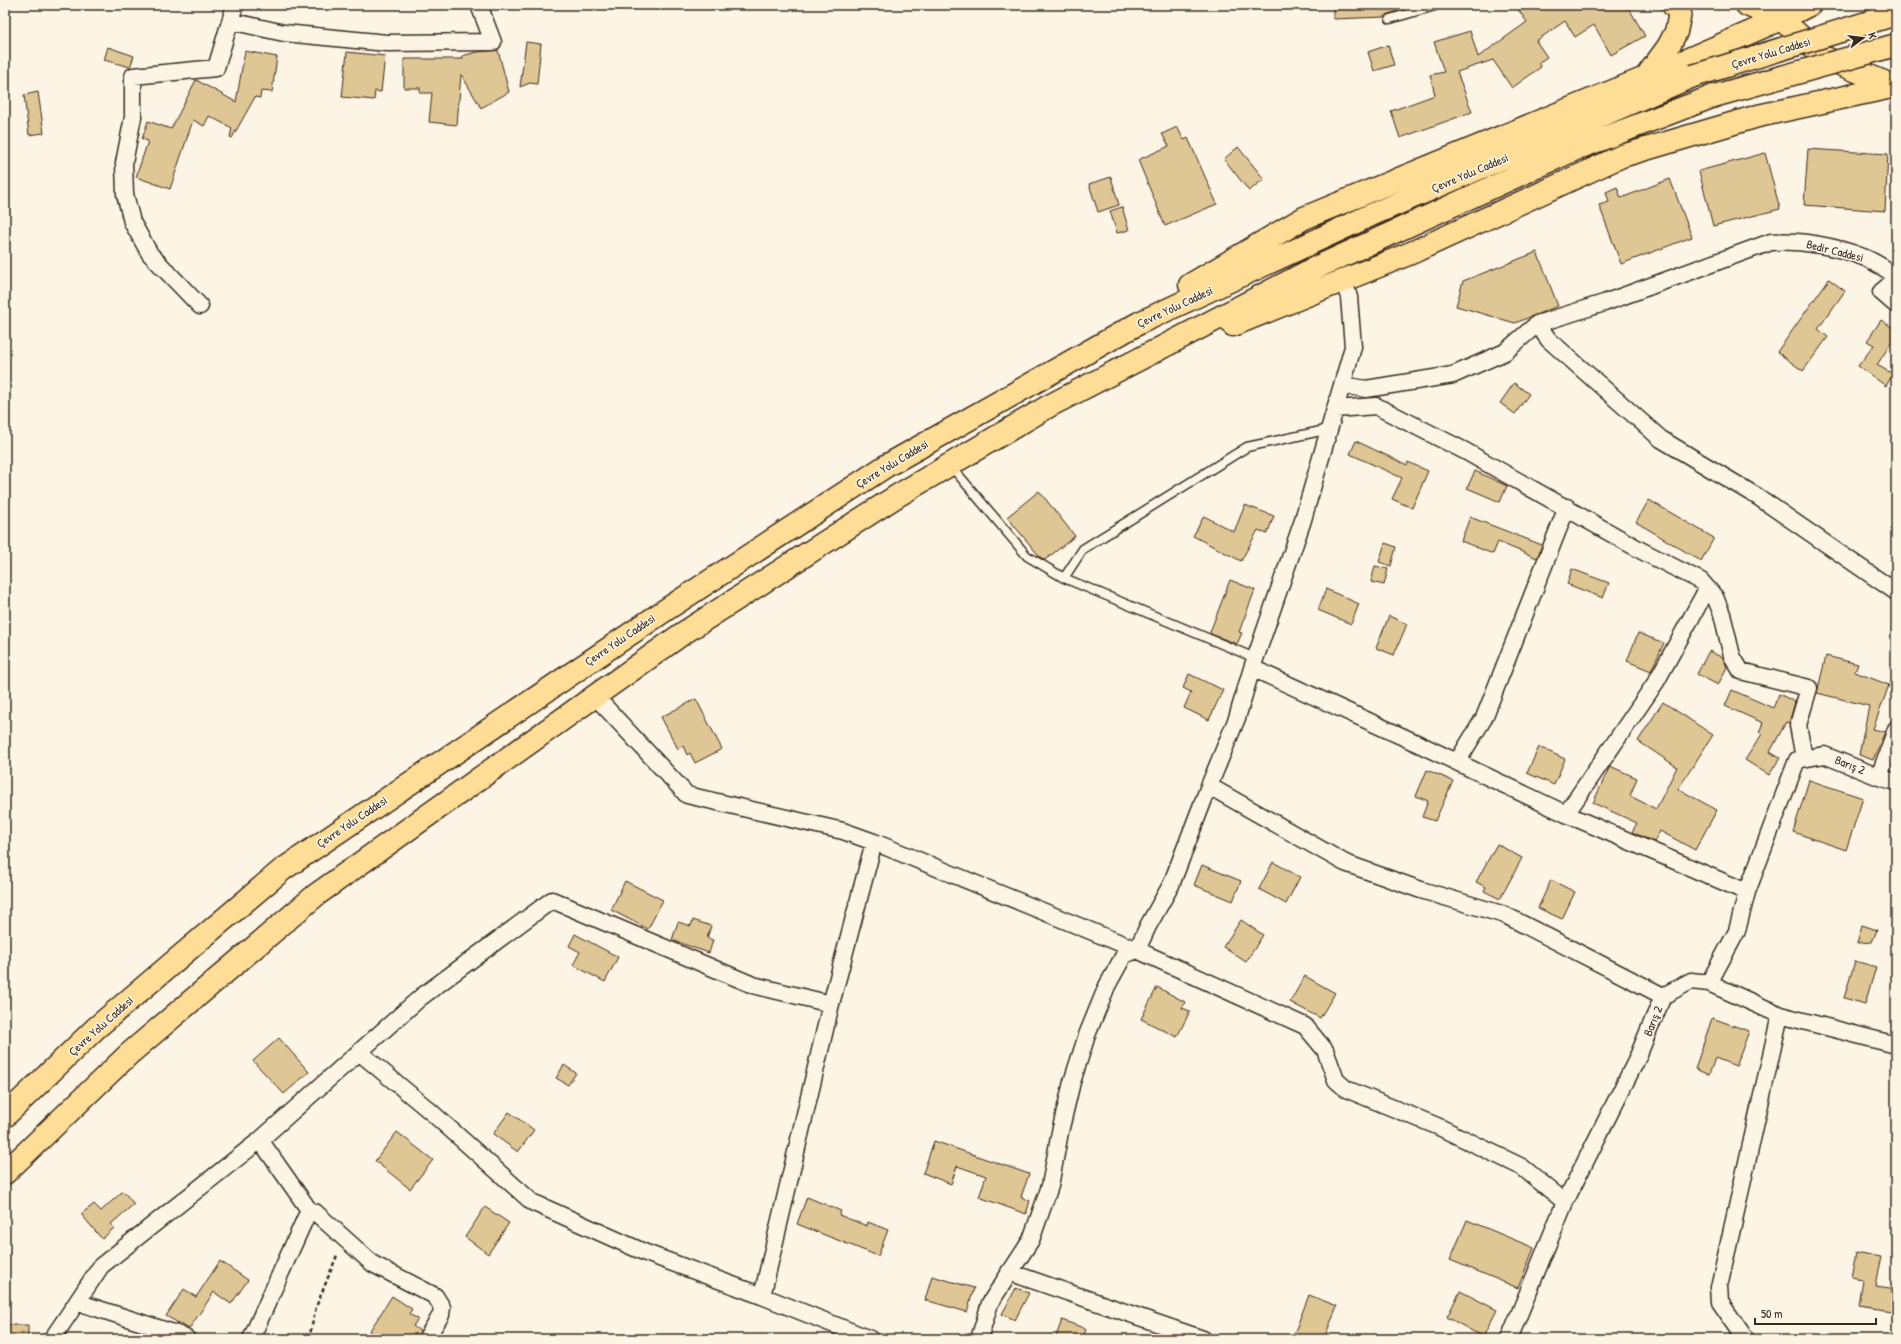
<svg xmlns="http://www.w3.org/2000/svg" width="1901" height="1344" viewBox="0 0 1901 1344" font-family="'Patrick Hand',sans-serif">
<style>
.building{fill:#dfc695;stroke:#3b2a1e}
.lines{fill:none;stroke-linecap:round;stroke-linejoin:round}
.lane-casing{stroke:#3b2a1e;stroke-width:11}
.street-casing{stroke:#3b2a1e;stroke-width:19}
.highway-casing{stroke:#3b2a1e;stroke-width:25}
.path{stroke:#3b2a1e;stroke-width:2.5;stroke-dasharray:4 3;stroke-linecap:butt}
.lane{stroke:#fcf5e5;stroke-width:8}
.street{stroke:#fcf5e5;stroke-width:16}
.highway{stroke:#fedd96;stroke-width:22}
.highway-bridge-casing{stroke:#3b2a1e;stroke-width:25;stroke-linecap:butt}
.highway-bridge{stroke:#fedd96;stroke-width:22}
.labels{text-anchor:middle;stroke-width:3;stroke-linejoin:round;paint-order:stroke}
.street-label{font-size:12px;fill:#3b2a1e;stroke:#fcf5e5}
</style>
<rect width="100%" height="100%" fill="#fcf5e5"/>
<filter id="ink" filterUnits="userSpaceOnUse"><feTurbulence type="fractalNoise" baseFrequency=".025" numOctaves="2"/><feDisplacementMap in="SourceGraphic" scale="8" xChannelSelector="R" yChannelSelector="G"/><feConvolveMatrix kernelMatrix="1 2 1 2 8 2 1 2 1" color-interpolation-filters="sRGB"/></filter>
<g filter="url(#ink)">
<path class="building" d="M 1333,5 L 1416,5 L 1416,6 L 1388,14 L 1385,17 L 1333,19 Z
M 1515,5 L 1627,5 L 1645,36 L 1611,55 L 1594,25 L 1575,37 L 1565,21 L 1536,41 L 1547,57 L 1538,63 L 1541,67 L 1512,88 L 1493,60 L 1457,72 L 1472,112 L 1400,138 L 1391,111 L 1435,95 L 1430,75 L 1444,72 L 1434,42 L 1470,31 L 1478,57 L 1527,22 Z
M 526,42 L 541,44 L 537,84 L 530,83 L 520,87 Z
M 1388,45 L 1394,65 L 1374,71 L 1368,52 Z
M 108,47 L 134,56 L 130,67 L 104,60 Z
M 498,50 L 509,92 L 481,108 L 461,74 L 457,125 L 429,122 L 432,93 L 420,93 L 420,88 L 404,88 L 404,59 L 463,59 L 462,56 L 477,52 Z
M 245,51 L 277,57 L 272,92 L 261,91 L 260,98 L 255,97 L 232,138 L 230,137 L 232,128 L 209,116 L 204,126 L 193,120 L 170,189 L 136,177 L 148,141 L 142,139 L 148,121 L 171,129 L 196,80 L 236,102 Z
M 347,52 L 385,56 L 381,92 L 375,91 L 374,100 L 342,97 Z
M 38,92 L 44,133 L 29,135 L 24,95 Z
M 1177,127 L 1184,140 L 1188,138 L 1217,204 L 1165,226 L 1138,160 L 1169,146 L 1162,134 Z
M 1238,147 L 1264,179 L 1249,191 L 1224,159 Z
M 1808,149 L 1888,154 L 1885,211 L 1804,205 Z
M 1765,153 L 1780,209 L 1713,226 L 1699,171 Z
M 1111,177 L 1119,205 L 1098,212 L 1089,184 Z
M 1670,179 L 1692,237 L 1621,264 L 1599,205 L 1609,202 L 1606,192 L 1617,187 L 1621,198 Z
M 1122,207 L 1129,230 L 1117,233 L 1110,211 Z
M 1537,252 L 1558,306 L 1515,323 L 1456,306 L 1463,281 Z
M 1829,279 L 1845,291 L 1818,329 L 1828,337 L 1803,371 L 1777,352 Z
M 1881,320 L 1896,330 L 1896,335 L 1877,365 L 1893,374 L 1886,386 L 1858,366 L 1874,345 L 1867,341 Z
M 1514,383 L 1529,394 L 1515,414 L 1500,403 Z
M 1356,441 L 1407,465 L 1408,462 L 1428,471 L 1412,508 L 1392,499 L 1402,478 L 1350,454 Z
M 1475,471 L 1507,486 L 1500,502 L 1467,488 Z
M 1039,491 L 1075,536 L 1045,560 L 1040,557 L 1007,517 Z
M 1649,500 L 1714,538 L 1701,561 L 1636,522 Z
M 1245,505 L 1274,516 L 1267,534 L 1258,530 L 1241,561 L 1193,536 L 1204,516 L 1234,532 Z
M 1470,517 L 1542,545 L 1537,558 L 1498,542 L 1493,554 L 1461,541 Z
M 1385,543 L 1396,547 L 1391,566 L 1379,562 Z
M 1375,566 L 1388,569 L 1384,585 L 1371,582 Z
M 1572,569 L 1609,583 L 1603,598 L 1567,584 Z
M 1230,580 L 1255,590 L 1239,632 L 1242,633 L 1237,644 L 1211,634 L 1210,632 Z
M 1326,589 L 1359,604 L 1351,624 L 1318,610 Z
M 1389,616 L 1407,624 L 1394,655 L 1376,648 Z
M 1638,633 L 1664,643 L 1651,671 L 1627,661 Z
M 1709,651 L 1723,658 L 1727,667 L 1718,685 L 1697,674 Z
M 1826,656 L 1858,664 L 1855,672 L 1889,685 L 1873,729 L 1885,732 L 1873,760 L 1859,755 L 1869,706 L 1817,693 Z
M 1189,674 L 1223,690 L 1209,720 L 1184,708 L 1191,692 L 1183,688 Z
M 1732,690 L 1773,708 L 1779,694 L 1795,702 L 1789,723 L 1786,722 L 1770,752 L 1780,758 L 1769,775 L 1745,760 L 1762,734 L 1759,732 L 1763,723 L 1725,706 Z
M 696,699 L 722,749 L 695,763 L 690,753 L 687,755 L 683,746 L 678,749 L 661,717 Z
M 1663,702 L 1713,735 L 1678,789 L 1717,810 L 1695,850 L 1660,831 L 1654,842 L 1632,832 L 1637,823 L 1593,803 L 1610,766 L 1637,778 L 1630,796 L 1656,809 L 1677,767 L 1638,741 Z
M 1539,747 L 1565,759 L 1554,785 L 1527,773 Z
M 1427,770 L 1453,781 L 1435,821 L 1422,817 L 1428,801 L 1416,796 Z
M 1809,780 L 1863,798 L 1846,850 L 1793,832 Z
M 1497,844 L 1522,858 L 1500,899 L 1484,891 L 1486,887 L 1476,882 Z
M 1273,862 L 1300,877 L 1286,904 L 1259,889 Z
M 1202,865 L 1241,881 L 1233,901 L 1194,885 Z
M 1551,880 L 1575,892 L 1562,919 L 1538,908 Z
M 625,881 L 663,900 L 648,929 L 611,910 Z
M 693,920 L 711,926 L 707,938 L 713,940 L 709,953 L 672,940 L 678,922 L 691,926 Z
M 1241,920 L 1263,935 L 1246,962 L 1223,947 Z
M 1862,925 L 1877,930 L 1872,942 L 1857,943 Z
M 575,934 L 618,957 L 605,982 L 573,965 L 580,952 L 569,946 Z
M 1855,961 L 1876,967 L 1865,1004 L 1844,998 Z
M 1305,976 L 1335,993 L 1320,1018 L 1290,1002 Z
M 1157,987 L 1185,1002 L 1182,1008 L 1190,1011 L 1177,1037 L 1141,1019 Z
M 1712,1018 L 1749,1031 L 1736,1066 L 1715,1058 L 1709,1075 L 1695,1069 Z
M 279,1038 L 309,1072 L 284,1094 L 253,1061 Z
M 564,1065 L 576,1073 L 568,1085 L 556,1078 Z
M 509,1112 L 534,1130 L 518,1152 L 493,1134 Z
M 397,1132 L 433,1160 L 410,1189 L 375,1161 Z
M 934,1141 L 1029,1174 L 1021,1197 L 1030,1201 L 1026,1214 L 979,1197 L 986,1176 L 957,1166 L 951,1184 L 923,1173 Z
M 123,1191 L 134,1204 L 111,1224 L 114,1228 L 102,1239 L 81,1214 L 94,1204 L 101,1211 Z
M 807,1197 L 841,1211 L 839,1215 L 867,1226 L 868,1222 L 888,1230 L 878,1256 L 797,1224 Z
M 485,1207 L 509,1223 L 488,1254 L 465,1237 Z
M 1467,1220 L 1534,1248 L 1518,1288 L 1450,1260 Z
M 1856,1252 L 1881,1257 L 1875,1285 L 1896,1288 L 1896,1312 L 1859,1306 L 1863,1279 L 1851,1277 Z
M 220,1261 L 248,1280 L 231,1304 L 214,1292 L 189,1329 L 166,1316 L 184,1289 L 196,1297 Z
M 932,1276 L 974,1288 L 967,1312 L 925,1300 Z
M 1016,1288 L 1029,1293 L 1015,1320 L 1002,1314 Z
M 1460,1291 L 1497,1310 L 1483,1337 L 1447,1317 Z
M 1309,1295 L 1337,1306 L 1324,1339 L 1292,1339 Z
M 392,1296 L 412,1309 L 409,1314 L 418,1319 L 413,1326 L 420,1331 L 417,1339 L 380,1339 L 369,1332 Z
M 1062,1320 L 1086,1329 L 1083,1339 L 1055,1339 Z
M 7,1325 L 28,1325 L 28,1338 L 6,1338 Z"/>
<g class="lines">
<g class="lane-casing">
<path id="lane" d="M 1390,19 L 1438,5
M 951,466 L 1027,556 L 1064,578
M 1255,658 L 1064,578 L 1083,549 L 1247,447 L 1330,429"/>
</g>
<g class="street-casing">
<path id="street" d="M 230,21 L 284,33 L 387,43 L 493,42 L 479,5
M 1896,279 L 1881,292 L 1896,305
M 200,306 L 150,254 L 132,222 L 125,194 L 124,163 L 133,117 L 133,76 L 216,68 L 235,5
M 1537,324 L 1549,340 L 1661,439 L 1758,497 L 1896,592
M 1342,385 L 1366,389 L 1453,375 L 1505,352 L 1537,324 L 1604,303 L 1771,242 C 1801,240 1835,246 1863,257 C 1874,261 1885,269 1896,275
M 1335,409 L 1376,406 L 1465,451 L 1642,551 L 1701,581 L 1715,597 L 1722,614 L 1732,656 L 1741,671 L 1809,688 L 1798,725 L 1804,758
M 1252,668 L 1423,746 L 1566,814 L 1747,892
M 595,696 L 687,795 L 843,831 L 874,842 L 1137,950 L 1305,1026 L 1325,1050 L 1336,1080 L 1346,1089 L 1437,1126 L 1522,1167 L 1565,1202
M 1457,762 L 1484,718 L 1567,507
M 1879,777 L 1896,729
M 1209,786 L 1345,863 L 1421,890 L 1505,915 L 1663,996
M 1566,814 L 1656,682 L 1707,589
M 1709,983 L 1780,1015 L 1896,1045
M 359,1052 L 430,1111 L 532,1202 L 646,1253 L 762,1296 L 870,1339
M 260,1140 L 309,1210 L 315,1212 L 373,1264 L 435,1296 L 442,1307 L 441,1315 L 426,1339
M 1009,1272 L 1203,1339
M 762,1296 L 831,1004 L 874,842
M 77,1302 L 101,1266 L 260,1140 L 421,997 L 552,900 L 753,985 L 831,1004
M 1745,1338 L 1720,1302 L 1719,1287 L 1780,1015
M 52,1339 L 77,1302 L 177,1334 L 187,1339
M 251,1339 L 309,1210
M 979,1339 L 990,1303 L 1031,1240 L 1050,1186 L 1060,1132 L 1072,1082 L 1087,1035 L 1107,986 L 1124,955 L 1137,950 L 1148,926 L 1171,885 L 1209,786 L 1237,718 L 1252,668 L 1302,523 L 1353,347 L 1349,297 L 1343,280
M 1509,1339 L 1565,1202 L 1636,1061 L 1663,996 L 1691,981 L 1709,983 L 1737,931 L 1747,892 L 1797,760 L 1824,755 L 1879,777 L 1896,782"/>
</g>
<g class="highway-casing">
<path id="highway" d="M 1747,5 L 1781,19 L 1823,57 L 1896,87
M 1646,77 L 1668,47 L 1676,32 L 1680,13 L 1673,5
M 1190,285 L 1304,218 L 1645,78 L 1781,19 L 1809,5
M 1233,325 L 1411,253 L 1622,156 L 1758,116 L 1896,86
M 5,1116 L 96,1028 L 282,870 L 667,609 L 886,466 L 1139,323 L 1371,215 L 1693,76
M 5,1173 L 129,1054 L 316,895 L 682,634 L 897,496 L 1049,406 L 1313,269 L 1576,149 L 1714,96"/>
</g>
<path class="path" d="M 309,1339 L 316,1307 L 338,1253"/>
<use href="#lane" class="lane"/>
<use href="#street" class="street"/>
<use href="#highway" class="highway"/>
<g class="highway-bridge-casing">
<path id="highway-bridge" d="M 1693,76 L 1896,14
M 1714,96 L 1896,45"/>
</g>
<use href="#highway-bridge" class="highway-bridge"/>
</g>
</g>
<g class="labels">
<g class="street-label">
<text transform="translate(1771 53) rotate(-17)" y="4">Çevre Yolu Caddesi</text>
<text transform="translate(1470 173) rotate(-23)" y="4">Çevre Yolu Caddesi</text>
<text transform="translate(1835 251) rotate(14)" y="4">Bedir Caddesi</text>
<text transform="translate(1175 307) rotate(-25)" y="4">Çevre Yolu Caddesi</text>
<text transform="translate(892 464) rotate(-31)" y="4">Çevre Yolu Caddesi</text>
<text transform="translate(620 640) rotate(-34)" y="4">Çevre Yolu Caddesi</text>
<text transform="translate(1850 765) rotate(22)" y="4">Barış 2</text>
<text transform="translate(352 822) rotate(-34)" y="4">Çevre Yolu Caddesi</text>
<text transform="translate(1653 1021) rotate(-68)" y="4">Barış 2</text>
<text transform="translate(101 1026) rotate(-42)" y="4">Çevre Yolu Caddesi</text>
</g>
</g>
<rect width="1901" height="1344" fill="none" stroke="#fcf5e5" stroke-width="20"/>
<rect x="10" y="10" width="1881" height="1324" fill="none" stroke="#3b2a1e" stroke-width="1.5" filter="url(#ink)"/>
<g transform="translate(1863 38) rotate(75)" stroke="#fcf5e5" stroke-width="3" paint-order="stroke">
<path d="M0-3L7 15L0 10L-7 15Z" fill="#3b2a1e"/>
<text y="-6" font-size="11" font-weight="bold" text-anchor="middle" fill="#3b2a1e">K</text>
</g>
<path d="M1755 1318v6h121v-6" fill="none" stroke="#3b2a1e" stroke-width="2"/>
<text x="1761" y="1318" font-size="12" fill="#3b2a1e" stroke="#fcf5e5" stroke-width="3" paint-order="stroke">50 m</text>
</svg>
